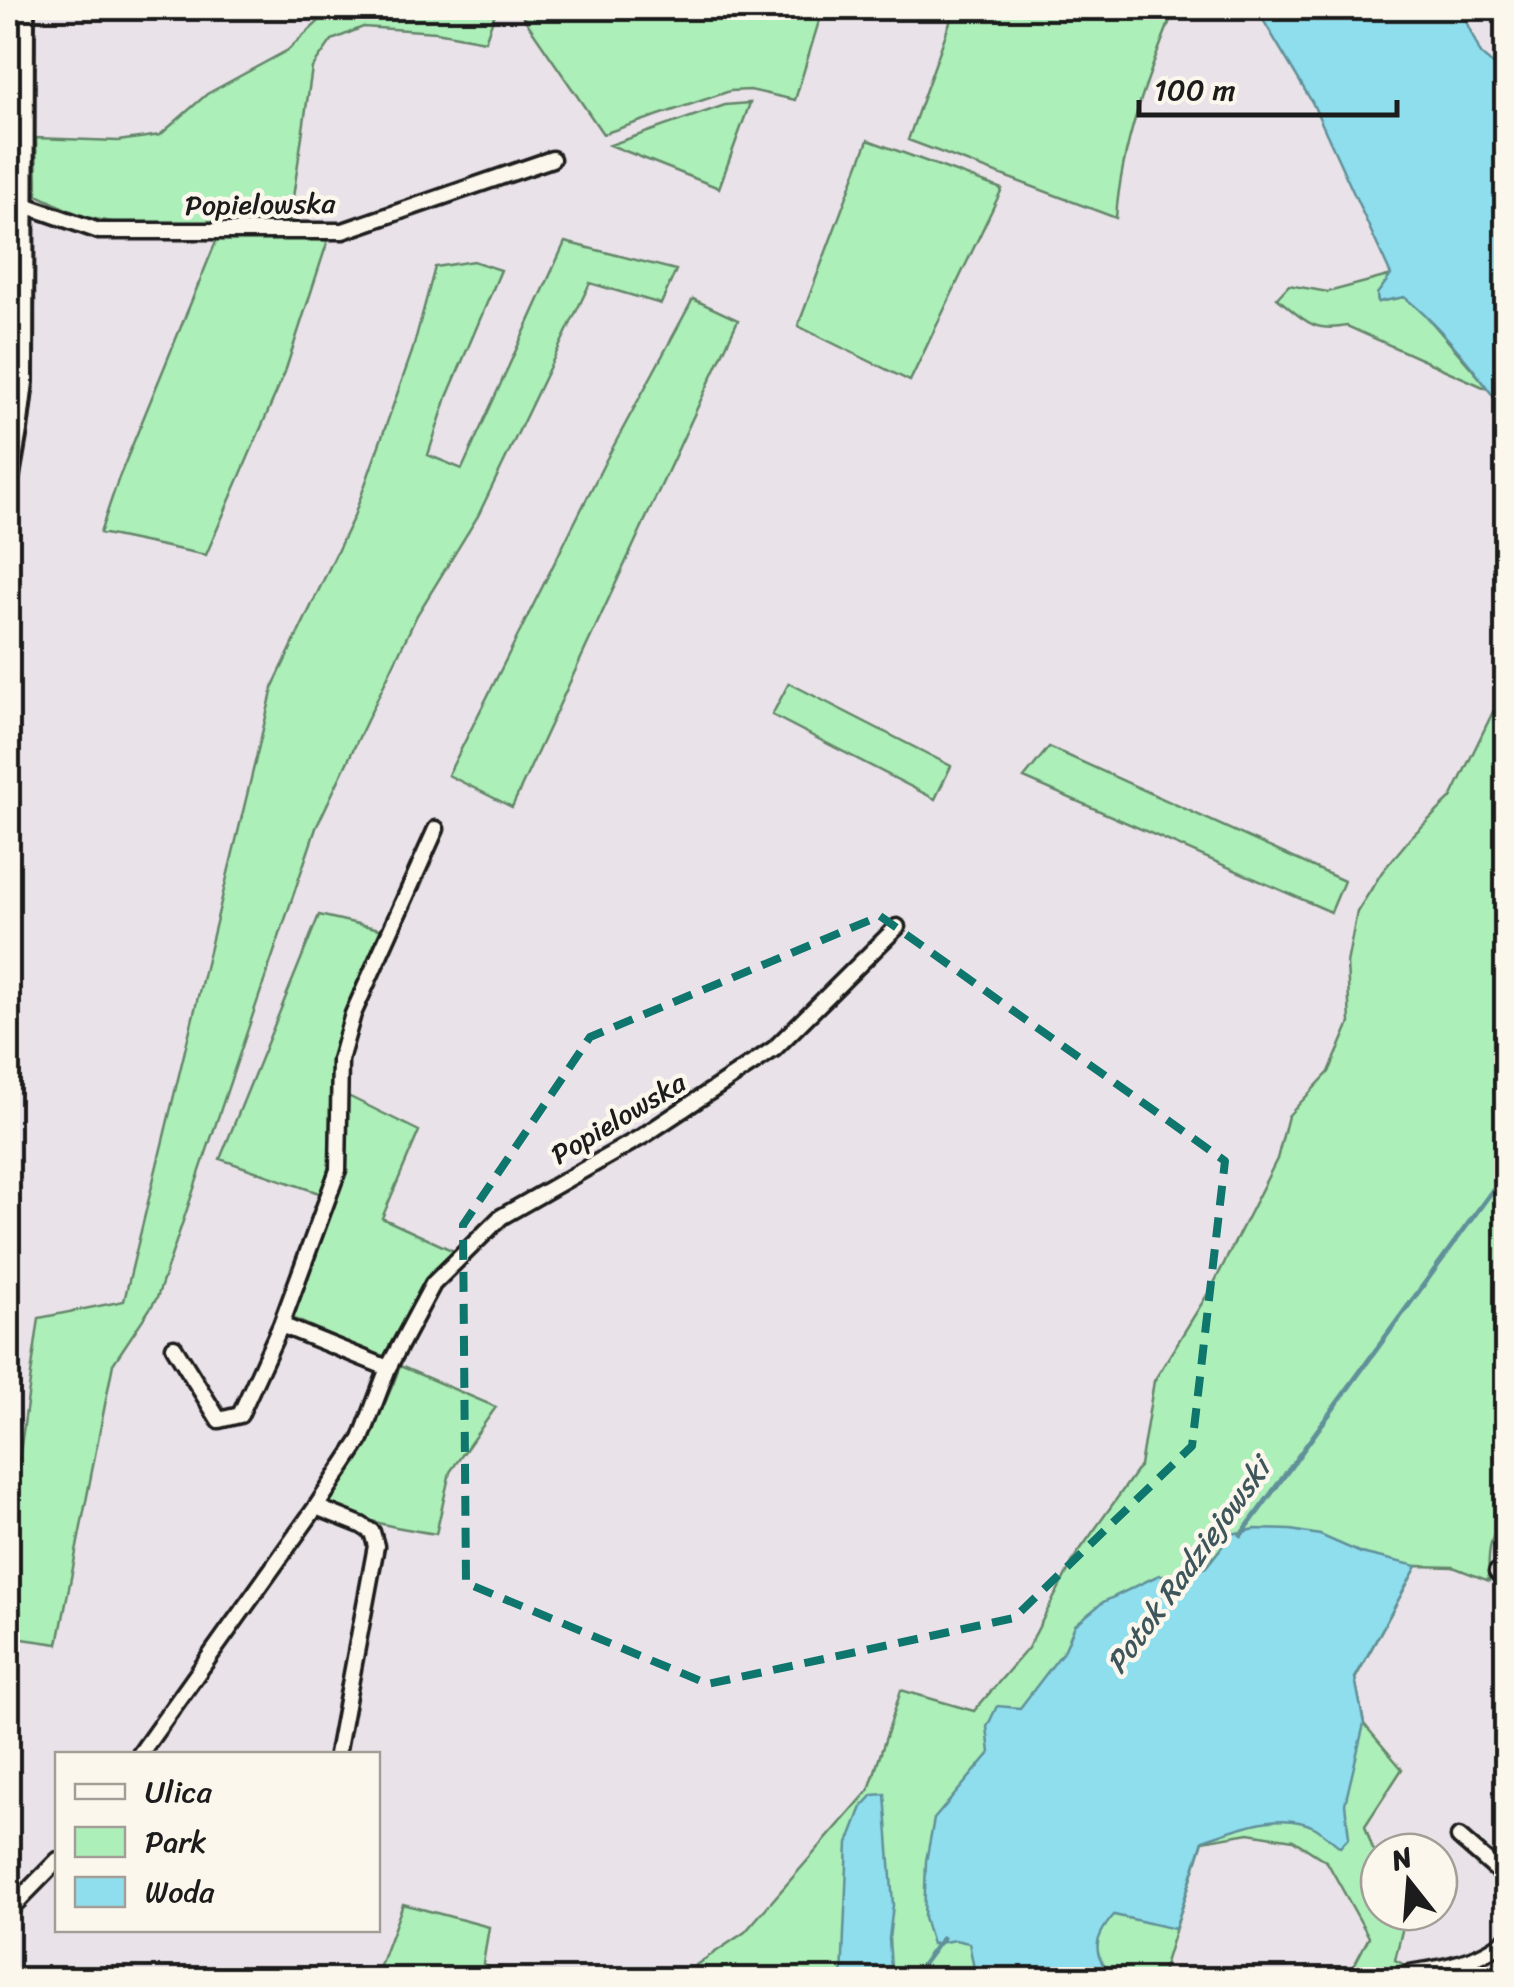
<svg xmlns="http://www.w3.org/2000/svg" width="1514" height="1987" viewBox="0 0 1514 1987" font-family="Sriracha,sans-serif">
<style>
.green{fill:#acefb8;stroke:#64866a;stroke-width:2.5}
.water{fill:#8fdeed;stroke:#619099;stroke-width:2.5}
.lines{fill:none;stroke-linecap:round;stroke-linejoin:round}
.stream{stroke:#619099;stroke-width:5}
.street-casing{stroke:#1c1c1c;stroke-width:21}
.secondary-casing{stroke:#1c1c1c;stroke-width:28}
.street{stroke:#fbf7ec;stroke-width:14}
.secondary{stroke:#fbf7ec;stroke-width:20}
.marked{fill:none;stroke:#0f766e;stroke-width:8;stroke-dasharray:20 12;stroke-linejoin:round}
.labels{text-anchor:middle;stroke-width:9;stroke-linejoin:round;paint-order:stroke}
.street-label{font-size:28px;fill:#1c1c1c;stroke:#fbf7ec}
.water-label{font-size:30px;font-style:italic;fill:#3e565b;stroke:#fbf7ec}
</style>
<rect width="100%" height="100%" fill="#eae2e9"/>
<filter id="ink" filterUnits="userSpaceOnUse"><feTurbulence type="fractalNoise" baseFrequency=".01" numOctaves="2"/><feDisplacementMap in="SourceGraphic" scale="20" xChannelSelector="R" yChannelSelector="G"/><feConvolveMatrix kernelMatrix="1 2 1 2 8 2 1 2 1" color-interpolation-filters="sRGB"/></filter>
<g filter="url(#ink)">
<path class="green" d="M 333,8 L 497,8 L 485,41 L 436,32 L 363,27 L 332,40 L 312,68 L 289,225 L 118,223 L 83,217 L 37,195 L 36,138 L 118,141 L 160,135 L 207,94 L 288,50 Z
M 517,8 L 823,8 L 795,100 L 750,90 L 730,91 L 603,134 Z
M 955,8 L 1175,8 C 1148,75 1121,146 1116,218 L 908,140 Z
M 750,103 L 719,188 L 610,145 L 725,105 Z
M 868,140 L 1002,189 L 910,381 L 798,326 Z
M 217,239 L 328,240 L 285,372 L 206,555 L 100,533 L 118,480 Z
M 565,242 L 676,270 L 661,304 L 590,283 L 478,516 L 417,615 L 316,828 L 157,1298 L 113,1364 L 58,1644 L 8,1637 L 8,1538 L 39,1318 L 124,1301 L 274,684 L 354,516 L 412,352 L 435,267 L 473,261 L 501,270 L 447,397 L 428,455 L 462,469 Z
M 1392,275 L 1377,294 L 1378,302 L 1404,297 L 1422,311 L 1490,390 L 1347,326 C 1312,333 1303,319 1277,298 L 1289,285 L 1328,292 Z
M 693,299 L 738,320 L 512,807 L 448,775 L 606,460 Z
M 789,683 L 951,766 L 935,799 L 772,715 Z
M 1506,685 L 1506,1508 C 1491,1538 1487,1547 1489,1581 L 1453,1567 L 1417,1566 L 1355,1679 L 1364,1724 L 1402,1769 L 1365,1826 L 1379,1867 L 1379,1912 L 1409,1912 L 1405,1918 L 1395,1960 L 1403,1964 L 1384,1979 L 1347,1979 L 1369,1937 L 1327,1862 L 1293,1840 L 1249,1833 L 1203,1841 L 1160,1979 L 681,1980 L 696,1965 L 745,1932 L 869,1790 L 901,1690 L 974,1711 L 1028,1648 L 1075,1557 L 1140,1466 L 1154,1381 L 1212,1287 L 1277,1159 L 1288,1116 L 1329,1072 L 1350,1023 L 1347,963 L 1357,912 L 1382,872 L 1412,836 L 1451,798 Z
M 1049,747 L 1344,881 L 1331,912 L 1024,778 Z
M 319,915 L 384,930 L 338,1034 L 335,1058 L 332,1152 L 322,1194 L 220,1159 Z
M 346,1095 L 419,1131 L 382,1218 L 458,1253 L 433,1270 L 385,1359 L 292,1318 L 345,1153 Z
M 400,1366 L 496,1407 L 450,1472 L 436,1534 C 399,1528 361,1522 328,1503 C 357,1459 382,1416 400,1366 Z
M 403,1904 L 489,1927 L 483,1964 L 501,1979 L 375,1979 Z"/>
<path class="water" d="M 1256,8 L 1460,8 L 1481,54 L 1506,75 L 1506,416 C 1482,377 1441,326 1404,297 L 1378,302 L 1377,294 L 1391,275 L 1312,102 Z
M 1255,1529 L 1291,1530 L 1320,1535 L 1361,1553 L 1417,1566 L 1355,1678 L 1364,1724 L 1345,1804 L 1349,1837 L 1340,1847 C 1332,1841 1323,1832 1314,1827 C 1279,1810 1237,1829 1203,1840 L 1175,1929 L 1114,1915 C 1092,1940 1091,1957 1117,1979 L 976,1979 L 969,1943 L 955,1940 L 932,1944 L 924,1918 L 926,1861 L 934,1819 L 990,1753 L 987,1727 L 997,1706 L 1020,1708 L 1065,1649 L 1075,1625 L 1103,1602 L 1159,1575 L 1183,1576 L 1206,1567 L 1232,1534 Z
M 885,1794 L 893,1905 L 889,1939 L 891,1968 L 895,1979 L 842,1979 L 848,1843 L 862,1807 L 873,1795 Z"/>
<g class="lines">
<path class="stream" d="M 1241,1535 L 1492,1191 L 1506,1188
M 911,1980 L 942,1938"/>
<g class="street-casing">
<path id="street" d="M 22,204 L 99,231 L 343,231 L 552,159
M 281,1325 L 388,1368
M 174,1347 L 219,1420 L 240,1415 L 281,1325 L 338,1170 L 340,1060 L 353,1014 L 436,829
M 316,1507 L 361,1525 L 372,1532 L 376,1546 L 337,1754
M 1497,1572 L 1506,1580
M 140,1754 L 316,1507 L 361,1439 L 388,1368 L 433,1284 L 501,1217 L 643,1136 L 774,1049 L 897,927
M 1459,1837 L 1506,1878
M 8,1911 L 58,1860
M 1392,1980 C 1407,1971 1422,1972 1439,1968 C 1463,1963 1488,1955 1506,1939"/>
</g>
<g class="secondary-casing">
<path id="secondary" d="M 8,476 L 16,430 L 22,382 L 23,8"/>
</g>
<use href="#street" class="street"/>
<use href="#secondary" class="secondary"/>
</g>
</g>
<path class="marked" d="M 880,916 L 1225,1161 L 1192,1446 L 1014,1618 L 708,1684 L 466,1583 L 463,1225 L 590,1037 Z"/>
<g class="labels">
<g class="street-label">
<text transform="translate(260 204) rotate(-1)" y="10">Popielowska</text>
<text transform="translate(618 1118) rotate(-31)" y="10">Popielowska</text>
</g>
<g class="water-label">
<text transform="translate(1188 1566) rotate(-54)" y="10">Potok Radziejowski</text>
</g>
</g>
<rect width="1514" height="1987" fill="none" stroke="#fbf7ec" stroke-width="40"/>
<rect x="20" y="20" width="1474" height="1947" fill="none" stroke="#1c1c1c" stroke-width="4" filter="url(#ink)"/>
<rect x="55" y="1752" width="325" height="180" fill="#fbf7ec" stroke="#a29f99" stroke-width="2.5"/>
<rect x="75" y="1784" width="50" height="15" fill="#fbf7ec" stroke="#a29f99" stroke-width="2.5"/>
<text x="145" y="1802" font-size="30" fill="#1c1c1c">Ulica</text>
<rect x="75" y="1827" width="50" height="30" fill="#acefb8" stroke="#a29f99" stroke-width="2.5"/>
<text x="145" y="1852" font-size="30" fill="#1c1c1c">Park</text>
<rect x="75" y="1877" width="50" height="30" fill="#8fdeed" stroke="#a29f99" stroke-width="2.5"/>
<text x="145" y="1902" font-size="30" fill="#1c1c1c">Woda</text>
<g transform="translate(1409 1882) rotate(343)"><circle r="48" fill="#fbf7ec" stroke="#a29f99" stroke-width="2.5"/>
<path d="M0-8L18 38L0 25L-18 38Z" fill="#1c1c1c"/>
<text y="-15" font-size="28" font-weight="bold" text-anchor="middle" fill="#1c1c1c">N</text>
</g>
<path d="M1139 100v15h258v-15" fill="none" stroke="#1c1c1c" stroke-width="5"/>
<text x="1154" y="100" font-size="30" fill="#1c1c1c" stroke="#fbf7ec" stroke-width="8" paint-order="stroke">100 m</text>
</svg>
